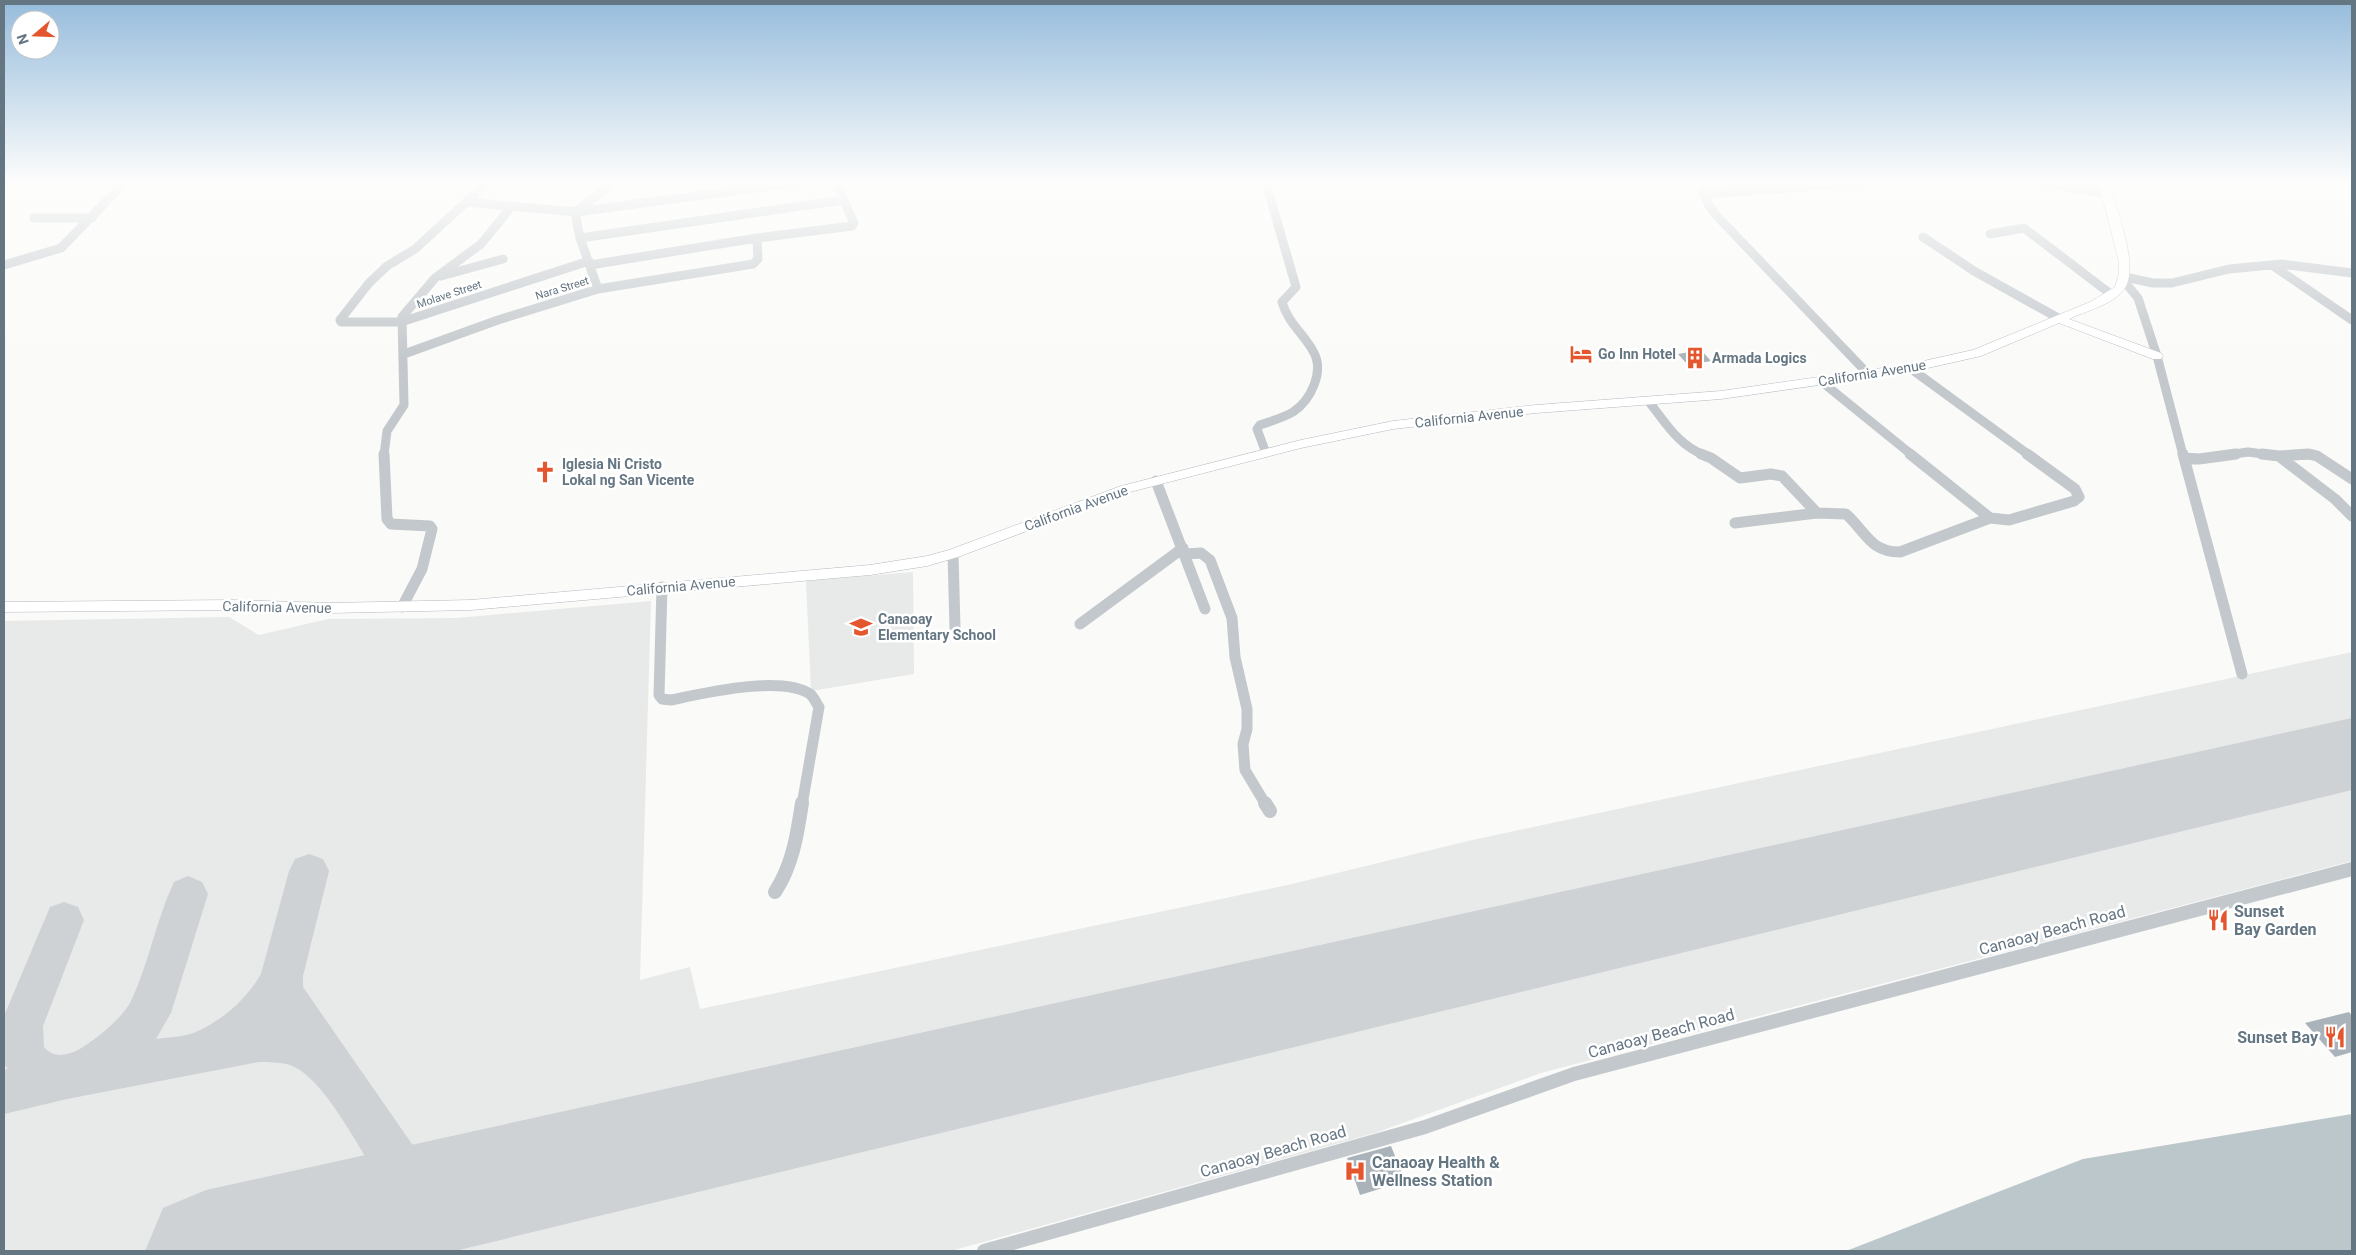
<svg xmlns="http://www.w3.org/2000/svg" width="2356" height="1255" viewBox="0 0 2356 1255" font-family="Roboto,sans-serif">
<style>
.built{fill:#e8e9e9}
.water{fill:#bbc7cb}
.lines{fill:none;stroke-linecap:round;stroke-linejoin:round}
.taxiway{fill:#ced2d4;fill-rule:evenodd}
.runway{fill:#ced2d4;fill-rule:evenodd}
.building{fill:#aab3b9}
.secondary-casing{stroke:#b3babf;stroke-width:1}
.street-far2{stroke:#c3c8cc;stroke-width:9}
.street-far1{stroke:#c3c8cc;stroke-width:11}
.street{stroke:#c3c8cc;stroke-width:14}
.secondary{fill:#fff;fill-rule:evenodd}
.labels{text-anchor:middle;stroke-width:5;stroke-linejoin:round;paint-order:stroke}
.far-street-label{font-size:11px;fill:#657683;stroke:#fff}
.poi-label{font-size:14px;font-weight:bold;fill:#657683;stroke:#fff;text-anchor:start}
.street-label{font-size:14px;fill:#657683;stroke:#fff}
.near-poi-label{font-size:16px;font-weight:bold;fill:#657683;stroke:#fff;text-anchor:start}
.near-street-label{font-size:16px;fill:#657683;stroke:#fff}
</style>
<rect width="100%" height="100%" fill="#fafaf8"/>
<path class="built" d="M 913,572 L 914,674 L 811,691 L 806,581 Z
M 651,601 L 640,980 L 690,967 L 700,1009 L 1288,885 L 1468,841 L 2352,652 L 2352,861 L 1541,1073 L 1375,1133 L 951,1251 L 4,1251 L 4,621 L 229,617 L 259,635 L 328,619 L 456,618 Z"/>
<path class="water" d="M 2352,1114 L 2352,1251 L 1846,1251 L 2083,1159 Z"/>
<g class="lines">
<path class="taxiway" d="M 309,854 L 323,859 L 329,871 L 303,976 L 303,987 L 414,1147 L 436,1165 L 469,1167 L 486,1174 L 493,1191 L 486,1208 C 459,1219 440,1215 414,1204 C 402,1227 371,1235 348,1242 L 331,1235 L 324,1218 L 331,1201 L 370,1185 L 375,1180 L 375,1172 C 356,1143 322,1076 290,1065 C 280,1062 269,1062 259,1062 L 67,1099 L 4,1114 L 4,1070 L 8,1069 L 4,1064 L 4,1016 L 50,907 L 64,902 L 78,907 L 84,920 L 43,1026 L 44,1047 C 53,1058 66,1056 78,1050 C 94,1041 123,1018 131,1001 C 149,963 156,920 174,882 L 188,876 L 202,882 L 208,894 L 171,1013 L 156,1039 C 169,1037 187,1037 198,1031 C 223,1020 247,998 261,974 L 289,871 L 295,859 Z"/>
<path class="runway" d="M 2352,718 L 2352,790 L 455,1251 L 145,1251 L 163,1208 L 206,1190 Z"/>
</g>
<path class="building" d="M 1701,350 L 1711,361 L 1688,365 L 1678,354 Z
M 2349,1012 L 2352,1016 L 2352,1052 L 2335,1057 L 2305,1023 Z
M 1391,1146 L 1405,1181 L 1360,1195 L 1347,1158 Z"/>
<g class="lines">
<g class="secondary-casing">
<path id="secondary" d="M 2099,183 L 2109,183 C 2116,209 2143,273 2121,293 C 2108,306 2086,311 2069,319 L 2161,353 L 2163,356 L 2161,359 L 2153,359 L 2059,323 L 1981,356 L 1910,372 L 1721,399 L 1536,413 L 1393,429 L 1301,448 L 1130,492 L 958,557 L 927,566 L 870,575 L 471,610 L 331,613 L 232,610 L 4,612 L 4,602 L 232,600 L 331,603 L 471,600 L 870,565 L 927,556 L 949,550 L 1121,486 L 1301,440 L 1393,421 L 1536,405 L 1721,391 L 1910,364 L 1973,350 L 2090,302 L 2115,287 L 2119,273 L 2119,262 Z"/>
</g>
<path class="street-far2" d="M 487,183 L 415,249 L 387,266 L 369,283 L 340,320 L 341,322 L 401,322 L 589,261
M 1266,183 L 1296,287 L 1282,302 C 1288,323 1303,333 1313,351 C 1325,371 1311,400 1293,412 C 1283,418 1271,421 1260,425 L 1257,429 L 1266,453
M 1701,183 L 1708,204 L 1715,214 L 1869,375
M 2045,183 L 2107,194
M 1703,194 L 1858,183
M 466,202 L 575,212 L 794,183
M 576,211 L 614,183
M 575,212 L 580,238 L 598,289
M 34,218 L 92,218
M 1990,234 L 2024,228 L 2112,295
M 1923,237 L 1974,271 L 2060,319
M 580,238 L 843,200
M 4,265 L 61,248 L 124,183
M 590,265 L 757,238 L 852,226 L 854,223 L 836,183
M 2272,265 L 2352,320
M 441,276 L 503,259
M 2125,277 L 2153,283 L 2172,283 L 2229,269 L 2281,264 L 2352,273
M 2124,281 L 2138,298 L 2157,356 L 2183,455
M 404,354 L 498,320 L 598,289 L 753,264 L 758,259 L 757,238
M 1910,368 L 2029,455
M 1822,382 L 1912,455
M 1649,402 C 1666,423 1678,445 1704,455
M 384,455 L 387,431 L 404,405 L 402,317 L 435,278 L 481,244 L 512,206
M 2227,455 L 2248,452 L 2271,455
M 2294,455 L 2313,455"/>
<path class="street-far1" d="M 384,454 L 387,519 L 391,524 L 430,526 L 432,529 L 422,569 L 402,607
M 1701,454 L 1711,458 L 1740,478 L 1771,474 L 1782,476 L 1817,513 L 1735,523
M 1910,454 L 1990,518
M 2183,454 L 2242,674
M 2262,454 L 2279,456 L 2309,454 L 2317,456 L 2352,479
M 2280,457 L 2335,499 L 2352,516
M 2184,458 L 2199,459 L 2236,454
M 1156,481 L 1205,609
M 1817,513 L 1846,514 C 1866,532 1870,552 1900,552 L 1990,518 L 2009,520 L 2074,501 L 2079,497 L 2075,489 L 2027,454
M 953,554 L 955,628
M 1185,554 L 1201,553 L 1210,560 L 1232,618 L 1235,657 L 1247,709 L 1247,729 L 1243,744 L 1245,770 L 1266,805
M 662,587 L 659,695 L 662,699 L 671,700 C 705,693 781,675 810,694 C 814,697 816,703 819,707 L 802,805
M 1080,624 L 1183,548"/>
<path class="street" d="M 1265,803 L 1270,811
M 775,892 C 793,864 797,835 802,803
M 984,1251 L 1425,1127 L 1574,1074 L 2352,869"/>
<use href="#secondary" class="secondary"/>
</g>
<linearGradient id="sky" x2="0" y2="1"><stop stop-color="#96bcdc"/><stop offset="0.51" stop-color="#fdfdfc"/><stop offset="1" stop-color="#fdfdfc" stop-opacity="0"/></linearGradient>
<rect width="2356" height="359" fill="url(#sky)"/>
<defs>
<g id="hotel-bare" transform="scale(1.725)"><path d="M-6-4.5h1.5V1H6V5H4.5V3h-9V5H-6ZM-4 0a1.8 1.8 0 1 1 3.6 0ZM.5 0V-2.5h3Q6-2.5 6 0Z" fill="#e4572e" stroke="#fff" stroke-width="2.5" paint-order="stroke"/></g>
<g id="building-bare" transform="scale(1.725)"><path d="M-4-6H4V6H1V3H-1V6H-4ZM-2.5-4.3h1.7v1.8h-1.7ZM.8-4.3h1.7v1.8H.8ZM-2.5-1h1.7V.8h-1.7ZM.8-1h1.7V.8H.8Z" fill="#e4572e" stroke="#fff" stroke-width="2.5" paint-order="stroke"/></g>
<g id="church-bare" transform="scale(1.725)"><path d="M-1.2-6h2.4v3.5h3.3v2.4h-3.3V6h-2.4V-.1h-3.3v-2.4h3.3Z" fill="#e4572e" stroke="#fff" stroke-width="2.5" paint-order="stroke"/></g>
<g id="school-bare" transform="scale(1.725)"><path d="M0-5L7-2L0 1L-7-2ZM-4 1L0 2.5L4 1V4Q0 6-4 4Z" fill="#e4572e" stroke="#fff" stroke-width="2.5" paint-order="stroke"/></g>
<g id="restaurant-bare" transform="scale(1.725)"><path d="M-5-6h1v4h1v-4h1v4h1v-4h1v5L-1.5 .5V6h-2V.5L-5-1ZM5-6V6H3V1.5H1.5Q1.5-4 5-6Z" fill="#e4572e" stroke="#fff" stroke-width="2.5" paint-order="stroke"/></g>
<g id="hospital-bare" transform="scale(1.725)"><path d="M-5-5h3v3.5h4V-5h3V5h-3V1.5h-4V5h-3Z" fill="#e4572e" stroke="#fff" stroke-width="2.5" paint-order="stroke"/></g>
</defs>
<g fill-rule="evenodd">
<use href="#hotel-bare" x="1581" y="354"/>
<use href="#building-bare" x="1695" y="358"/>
<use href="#church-bare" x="545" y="472"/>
<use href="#school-bare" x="861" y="627"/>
<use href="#restaurant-bare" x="2218" y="920"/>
<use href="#restaurant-bare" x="2335" y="1037"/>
<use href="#hospital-bare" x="1355" y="1171"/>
</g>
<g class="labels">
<g class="far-street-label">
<text transform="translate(562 288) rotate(-17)" y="4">Nara Street</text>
<text transform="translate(449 294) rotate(-18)" y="4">Molave Street</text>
</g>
<g class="poi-label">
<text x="1598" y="359">Go Inn Hotel</text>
<text x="1712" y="363">Armada Logics</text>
<text x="562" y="469">Iglesia Ni Cristo<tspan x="562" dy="16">Lokal ng San Vicente</tspan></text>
<text x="878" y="624">Canaoay<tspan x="878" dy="16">Elementary School</tspan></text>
</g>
<g class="street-label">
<text transform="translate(1872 373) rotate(-9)" y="5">California Avenue</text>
<text transform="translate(1469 417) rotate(-6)" y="5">California Avenue</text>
<text transform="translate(1076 508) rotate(-20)" y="5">California Avenue</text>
<text transform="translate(681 586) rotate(-5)" y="5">California Avenue</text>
<text transform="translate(277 607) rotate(1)" y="5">California Avenue</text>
</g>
<g class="near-poi-label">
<text x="2234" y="917">Sunset<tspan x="2234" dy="18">Bay Garden</tspan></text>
<text x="2318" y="1043" text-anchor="end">Sunset Bay</text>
<text x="1372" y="1168">Canaoay Health &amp;<tspan x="1372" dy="18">Wellness Station</tspan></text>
</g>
<g class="near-street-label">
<text transform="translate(2052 930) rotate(-15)" y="6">Canaoay Beach Road</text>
<text transform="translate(1661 1033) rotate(-15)" y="6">Canaoay Beach Road</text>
<text transform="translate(1273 1151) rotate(-16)" y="6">Canaoay Beach Road</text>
</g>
</g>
<rect width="2356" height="1255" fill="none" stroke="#657683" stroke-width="10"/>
<g transform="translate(35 35) rotate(251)"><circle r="24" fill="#ffffff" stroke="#c1c8cd"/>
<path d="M0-4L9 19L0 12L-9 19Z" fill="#e4572e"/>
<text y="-8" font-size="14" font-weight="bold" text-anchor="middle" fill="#657683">N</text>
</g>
</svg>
